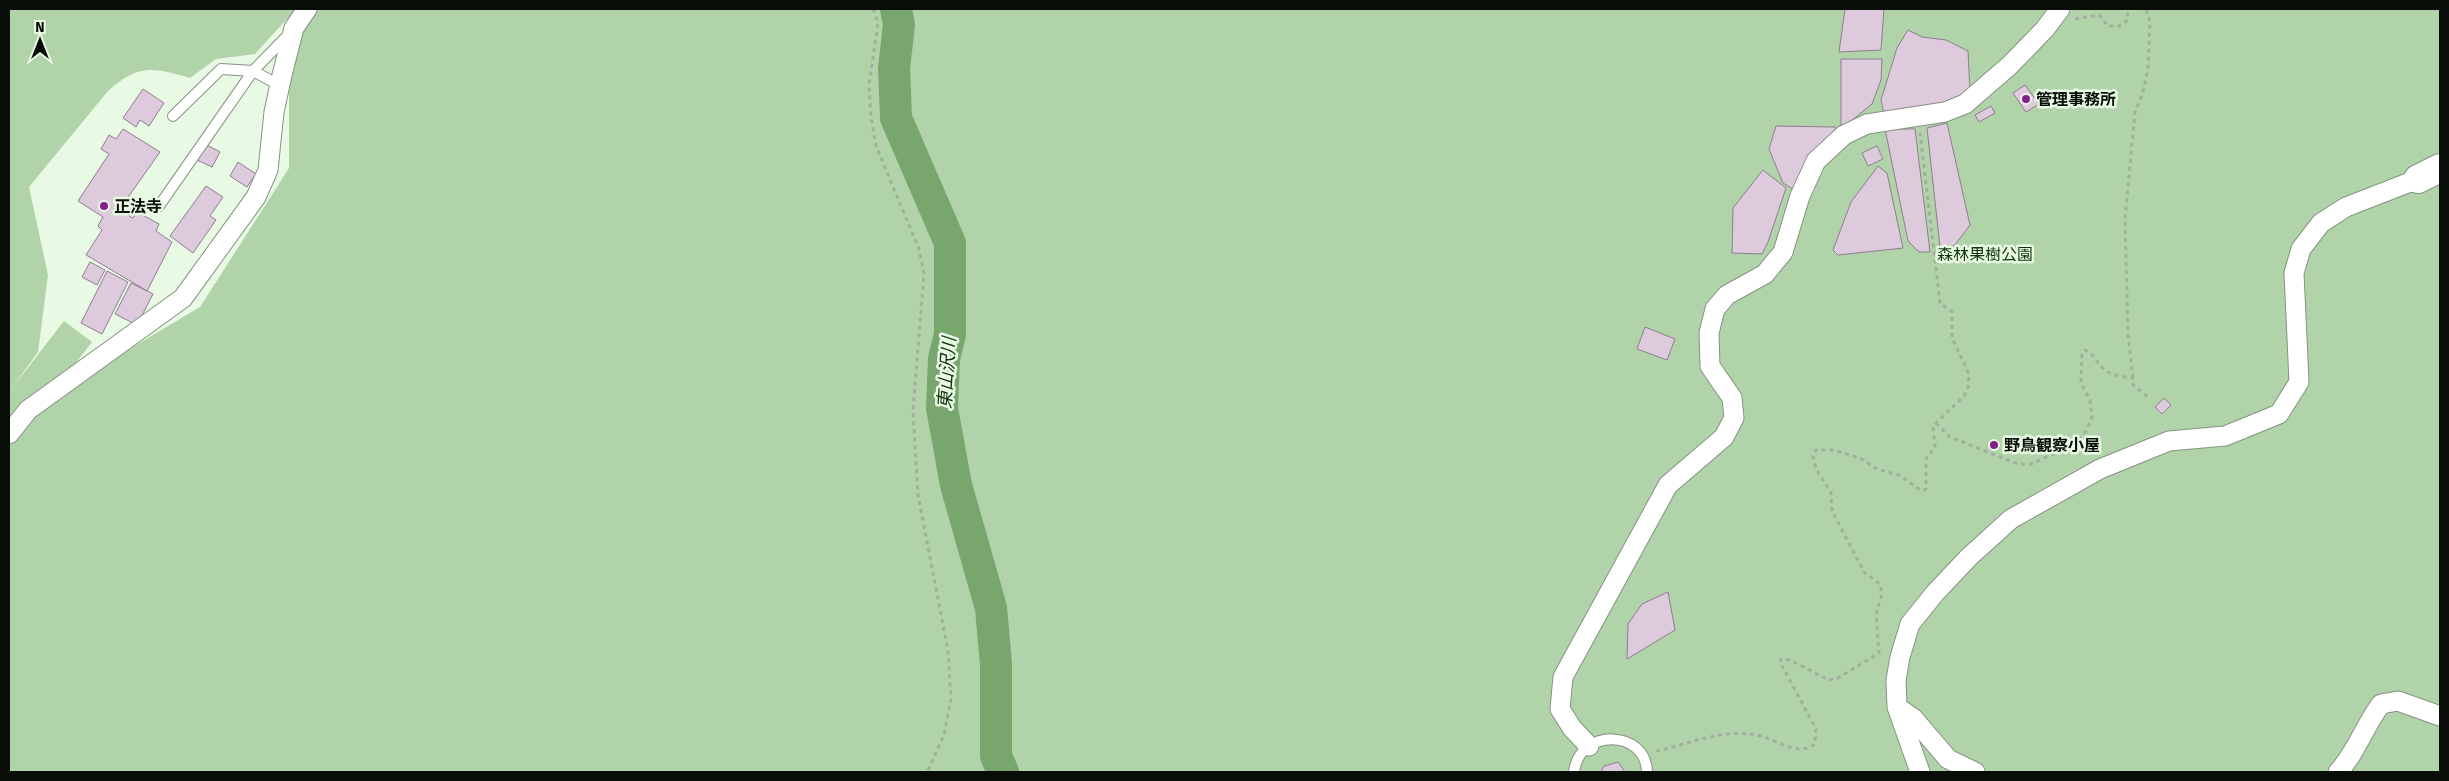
<svg xmlns="http://www.w3.org/2000/svg" width="2449" height="781" viewBox="0 0 2449 781" font-family="'Fira Sans','Noto Sans JP',sans-serif">
<style>
.green{fill:#b1d3a9}
.lines{fill:none;stroke-linecap:round;stroke-linejoin:round}
.river{stroke:#79a66f;stroke-width:32}
.building{fill:#ddcadd;stroke:#8f7d8f}
.lane-casing{stroke:#849481;stroke-width:12}
.street-casing{stroke:#849481;stroke-width:21}
.secondary-casing{stroke:#849481;stroke-width:30}
.path{stroke:#a2af9f;stroke-width:3;stroke-dasharray:4 4;stroke-linecap:butt}
.lane{stroke:#fff;stroke-width:10}
.street{stroke:#fff;stroke-width:19}
.secondary{stroke:#fff;stroke-width:28}
.poi-dot{fill:#842089;stroke:#e8f9e4;stroke-width:2}
.labels{text-anchor:middle;stroke-width:5;stroke-linejoin:round;paint-order:stroke}
.poi-label{font-size:16px;font-weight:bold;fill:#080e07;stroke:#e8f9e4;text-anchor:start}
.park-label{font-size:16px;fill:#13320c;stroke:#e8f9e4}
.water-label{font-size:18px;font-style:italic;fill:#12310b;stroke:#e8f9e4}
</style>
<rect width="100%" height="100%" fill="#e8f9e4"/>
<path class="green" d="M 9,9 L 296,9 L 255,54 L 216,59 L 190,78 C 153,67 138,64 108,91 L 29,187 L 48,275 L 38,352 L 9,392 L 64,321 L 92,342 L 62,381 L 116,357 L 200,307 L 289,168 L 289,85 L 307,15 L 315,9 L 2440,9 L 2440,772 L 9,772 Z"/>
<g class="lines">
<path class="river" d="M 896,9 L 899,25 L 894,68 L 896,118 L 950,243 L 950,334 L 944,359 L 942,408 L 956,485 L 991,608 L 996,664 L 996,756 L 1003,772"/>
</g>
<path class="building" d="M 1845,9 L 1884,9 L 1881,50 L 1839,52 Z
M 1908,30 L 1922,37 L 1946,40 L 1968,51 L 1970,91 L 1924,111 L 1884,114 L 1881,100 L 1897,48 Z
M 1841,59 L 1882,59 L 1881,80 L 1872,104 L 1841,129 Z
M 2025,85 L 2039,104 L 2026,112 L 2013,93 Z
M 143,89 L 164,103 L 149,126 L 140,120 L 136,127 L 123,118 Z
M 1991,106 L 1995,113 L 1979,122 L 1975,115 Z
M 1947,123 L 1970,225 L 1954,246 L 1940,247 L 1927,128 Z
M 1776,126 L 1835,127 L 1838,132 L 1796,191 L 1783,183 L 1769,149 Z
M 123,129 L 160,152 L 119,210 L 133,218 L 137,212 L 159,224 L 156,231 L 172,242 L 147,291 L 86,255 L 102,230 L 98,226 L 103,217 L 78,201 L 109,154 L 101,149 L 109,135 L 116,139 Z
M 1885,129 L 1915,129 L 1930,252 L 1919,252 L 1908,241 Z
M 205,144 L 220,152 L 212,167 L 197,160 Z
M 1877,146 L 1883,159 L 1868,166 L 1862,153 Z
M 238,162 L 256,174 L 247,187 L 230,176 Z
M 1878,166 L 1887,173 L 1903,248 L 1838,255 L 1833,250 L 1851,202 Z
M 1763,170 L 1786,188 L 1768,242 L 1762,254 L 1732,253 L 1733,208 Z
M 206,186 L 223,197 L 210,216 L 216,220 L 193,253 L 170,236 Z
M 90,262 L 105,270 L 97,285 L 82,277 Z
M 107,271 L 128,282 L 102,334 L 81,323 Z
M 131,283 L 153,294 L 137,325 L 115,314 Z
M 1645,327 L 1675,339 L 1667,360 L 1637,349 Z
M 2164,398 L 2171,405 L 2162,414 L 2155,407 Z
M 1993,441 L 1998,441 L 1998,446 L 1995,450 L 1990,449 L 1989,444 Z
M 1668,592 L 1675,630 L 1627,659 L 1628,624 L 1642,604 Z
M 1618,762 L 1625,772 L 1601,772 L 1604,766 Z"/>
<g class="lines">
<g class="lane-casing">
<path id="lane" d="M 173,116 L 221,69 L 253,71 L 279,85
M 159,206 L 253,71 L 290,33
M 1574,772 C 1579,728 1646,729 1647,772"/>
</g>
<g class="street-casing">
<path id="street" d="M 9,434 L 28,410 L 183,298 L 256,197 L 268,170 L 274,112 L 282,75 L 294,28 L 307,9
M 1897,707 L 1913,718 L 1948,759 L 1975,772
M 1589,746 L 1572,728 L 1560,709 L 1563,677 L 1668,485 L 1724,437 L 1734,418 L 1732,398 L 1710,366 L 1709,333 L 1715,309 L 1727,295 L 1765,274 L 1783,252 L 1800,196 L 1816,161 L 1844,135 L 1867,124 L 1945,112 L 1965,104 L 2009,66 L 2045,29 L 2060,9
M 1920,772 L 1897,707 L 1896,680 L 1900,657 L 1910,624 L 1935,593 L 1969,557 L 2011,519 L 2100,469 L 2169,441 L 2225,436 L 2279,414 L 2299,382 L 2294,273 L 2301,249 L 2321,223 L 2346,207 L 2418,179
M 2338,772 C 2356,753 2365,725 2381,704 L 2398,701 L 2440,716"/>
</g>
<g class="secondary-casing">
<path id="secondary" d="M 2418,179 L 2440,168"/>
</g>
<path class="path" d="M 873,9 L 878,23 L 869,85 L 871,117 L 876,146 L 919,249 L 924,273 L 913,411 L 918,495 L 948,651 L 951,699 L 944,735 L 927,772
M 2075,19 L 2099,15 L 2108,26 L 2119,26 L 2128,20 L 2127,9
M 2133,378 L 2128,335 L 2125,219 L 2135,112 L 2143,92 L 2148,69 L 2150,22 L 2146,9
M 1936,423 L 1950,437 L 2018,464 L 2031,464 L 2074,445 L 2086,431 L 2092,417 L 2090,400 L 2081,383 L 2082,355 L 2085,350 C 2095,355 2097,364 2105,370 C 2113,376 2124,377 2133,378 L 2133,385 L 2148,397
M 1656,751 C 1690,744 1725,727 1761,736 C 1779,741 1798,757 1815,744 L 1816,729 L 1780,662 L 1781,659 L 1790,660 L 1829,680 L 1838,678 L 1879,653 L 1876,614 L 1882,594 L 1880,584 L 1864,572 L 1832,511 L 1831,493 L 1816,469 L 1813,456 L 1816,450 L 1833,450 L 1860,458 L 1877,469 L 1899,475 L 1922,491 L 1926,489 L 1926,459 L 1935,447 L 1933,426 L 1964,396 L 1968,387 L 1969,374 L 1952,338 L 1952,312 L 1940,303 L 1920,133"/>
<use href="#lane" class="lane"/>
<use href="#street" class="street"/>
<use href="#secondary" class="secondary"/>
</g>
<g class="poi-dot">
<circle cx="2026" cy="99" r="5"/>
<circle cx="104" cy="206" r="5"/>
<circle cx="1994" cy="445" r="5"/>
</g>
<g class="labels">
<g class="poi-label">
<text x="2036" y="105">管理事務所</text>
<text x="114" y="212">正法寺</text>
<text x="2004" y="451">野鳥観察小屋</text>
</g>
<g class="park-label">
<text x="1985" y="260">森林果樹公園</text>
</g>
<g class="water-label">
<text transform="translate(947 373) rotate(-86)" y="6">東山沢川</text>
</g>
</g>
<rect width="2449" height="781" fill="none" stroke="#080e07" stroke-width="20"/>
<g transform="translate(40 40)" stroke="#e8f9e4" stroke-width="4" paint-order="stroke">
<path d="M0-4L9 19L0 12L-9 19Z" fill="#080e07"/>
<text y="-8" font-size="14" font-weight="bold" text-anchor="middle" fill="#080e07">N</text>
</g>
</svg>
